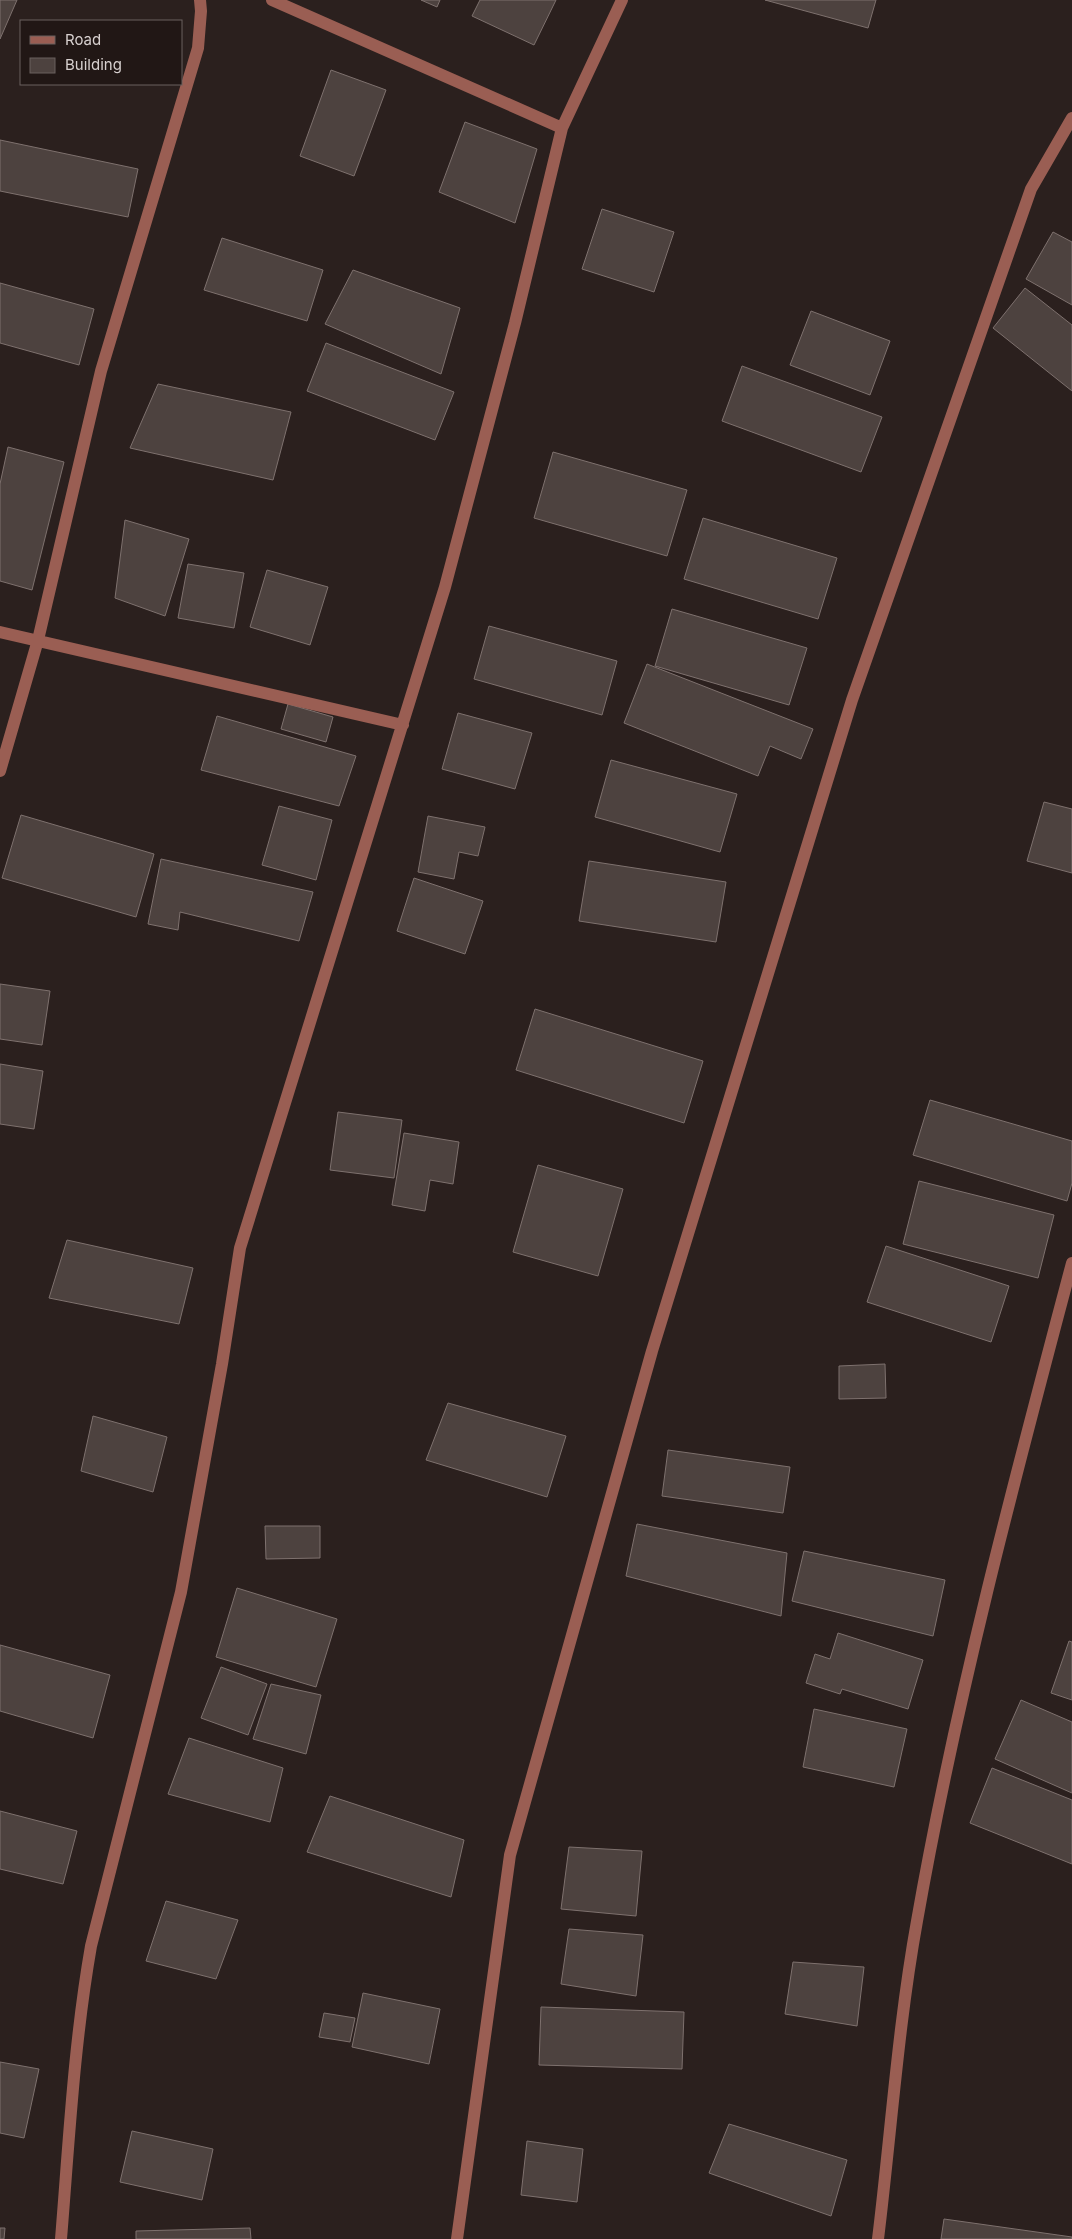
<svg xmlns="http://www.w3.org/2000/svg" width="1072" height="2239" viewBox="0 0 1072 2239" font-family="Inter,sans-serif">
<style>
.building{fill:#4d423f;stroke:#7e716e}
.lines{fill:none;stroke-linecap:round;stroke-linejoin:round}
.minor{stroke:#9a5e53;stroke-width:12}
</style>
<rect width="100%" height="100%" fill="#2b201e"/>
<path class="building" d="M 0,0 L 17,0 L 0,39 Z
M 421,0 L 440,0 L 437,7 Z
M 480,0 L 556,0 L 534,45 L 472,16 Z
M 765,0 L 876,0 L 868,28 Z
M 331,70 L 386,90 L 354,176 L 300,156 Z
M 465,122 L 537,149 L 515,223 L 439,192 Z
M 0,140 L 138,169 L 128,217 L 0,191 Z
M 602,209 L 674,232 L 654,292 L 582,269 Z
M 1053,232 L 1072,242 L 1072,305 L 1026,279 Z
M 222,238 L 323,270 L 307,321 L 204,290 Z
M 353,270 L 460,308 L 441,374 L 325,324 Z
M 0,283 L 94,309 L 79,365 L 0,343 Z
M 1025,288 L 1072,325 L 1072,391 L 993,328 Z
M 811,311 L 890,341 L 870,395 L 790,365 Z
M 326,343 L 454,392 L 435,440 L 307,391 Z
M 742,366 L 882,417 L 861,472 L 722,421 Z
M 158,384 L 291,412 L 273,480 L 130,448 Z
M 8,447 L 64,462 L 32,590 L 0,581 L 0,484 Z
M 553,452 L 687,490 L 667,556 L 534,518 Z
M 703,518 L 837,558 L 818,619 L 684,579 Z
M 125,520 L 189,539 L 165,616 L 115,598 Z
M 188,564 L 244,573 L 234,628 L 178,618 Z
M 267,570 L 328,587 L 310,645 L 250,627 Z
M 672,609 L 807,648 L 789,705 L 655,666 Z
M 489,626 L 617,661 L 602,715 L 474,679 Z
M 647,664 L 813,729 L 801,759 L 770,746 L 758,776 L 624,723 Z
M 288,704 L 333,717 L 326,742 L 281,729 Z
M 458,713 L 532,733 L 515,789 L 442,769 Z
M 217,716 L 356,756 L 339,806 L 201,770 Z
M 611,760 L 737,794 L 720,852 L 595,817 Z
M 1044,802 L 1072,809 L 1072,873 L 1027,861 Z
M 279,806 L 332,820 L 316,880 L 262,865 Z
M 21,815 L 154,854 L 136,917 L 2,878 Z
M 428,816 L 485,827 L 478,856 L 459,852 L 454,879 L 418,872 Z
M 161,859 L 313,892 L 299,941 L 180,912 L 178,930 L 148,924 Z
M 589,861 L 726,882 L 716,942 L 579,921 Z
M 414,878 L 483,901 L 465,954 L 397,931 Z
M 0,984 L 50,991 L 42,1045 L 0,1039 Z
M 535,1009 L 703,1061 L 684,1123 L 516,1070 Z
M 0,1064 L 43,1071 L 34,1129 L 0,1124 Z
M 930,1100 L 1072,1141 L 1072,1183 L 1067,1201 L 913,1155 Z
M 338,1112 L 402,1120 L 394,1178 L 330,1170 Z
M 404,1133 L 459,1142 L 453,1184 L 430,1180 L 425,1211 L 392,1205 Z
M 538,1165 L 623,1189 L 598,1276 L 513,1252 Z
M 919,1181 L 1054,1215 L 1038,1278 L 903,1244 Z
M 67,1240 L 193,1268 L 179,1324 L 49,1298 Z
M 886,1246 L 1009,1286 L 991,1342 L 867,1302 Z
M 885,1364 L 886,1398 L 839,1399 L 839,1366 Z
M 448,1403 L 566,1436 L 547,1497 L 426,1460 Z
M 93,1416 L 167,1437 L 153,1492 L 81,1471 Z
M 668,1450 L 790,1467 L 783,1513 L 662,1496 Z
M 637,1524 L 787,1553 L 781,1616 L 626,1576 Z
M 265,1526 L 320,1526 L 320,1558 L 266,1559 Z
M 804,1551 L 945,1580 L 933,1636 L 792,1601 Z
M 237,1588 L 337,1619 L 316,1687 L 216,1657 Z
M 838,1633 L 923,1660 L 908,1709 L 842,1689 L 840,1694 L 806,1683 L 815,1654 L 830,1659 Z
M 1069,1641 L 1072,1642 L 1072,1700 L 1051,1693 Z
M 0,1645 L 110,1675 L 93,1738 L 0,1711 Z
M 221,1667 L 267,1684 L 248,1735 L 201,1718 Z
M 271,1684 L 321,1695 L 306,1754 L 253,1739 Z
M 1021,1700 L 1072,1722 L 1072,1793 L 995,1759 Z
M 814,1709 L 907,1729 L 894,1787 L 803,1767 Z
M 189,1738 L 283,1768 L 270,1822 L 168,1794 Z
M 992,1768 L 1072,1800 L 1072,1864 L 970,1823 Z
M 330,1796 L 464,1840 L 451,1897 L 307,1852 Z
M 0,1811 L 77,1831 L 63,1884 L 0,1869 Z
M 569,1847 L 642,1851 L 636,1916 L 561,1909 Z
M 166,1901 L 238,1920 L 216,1979 L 146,1961 Z
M 569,1929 L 643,1935 L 636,1996 L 561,1984 Z
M 793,1962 L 864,1967 L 857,2026 L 785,2014 Z
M 363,1993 L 440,2009 L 429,2064 L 352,2047 Z
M 541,2007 L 684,2012 L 682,2069 L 539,2065 Z
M 324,2013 L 355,2018 L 350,2042 L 319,2037 Z
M 0,2062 L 39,2069 L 24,2138 L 0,2133 Z
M 729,2124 L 847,2160 L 831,2216 L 709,2173 Z
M 132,2131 L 213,2149 L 202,2200 L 120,2182 Z
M 527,2141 L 583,2149 L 577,2202 L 521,2195 Z
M 944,2219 L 1072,2237 L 1072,2239 L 941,2239 Z
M 0,2228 L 5,2228 L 4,2239 L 0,2239 Z
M 250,2228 L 251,2239 L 136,2239 L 136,2231 Z"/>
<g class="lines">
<path class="minor" d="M 272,0 L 562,128
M 0,632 L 403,725
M 0,771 L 38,640 L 101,371 L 198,48 L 201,11 L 200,0
M 61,2239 C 69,2141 74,2043 91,1946 L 181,1592 L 222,1364 L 240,1248 L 445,587 L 515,323 L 562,128 L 622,0
M 457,2239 L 510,1855 L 652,1351 L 852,700 L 1031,189 L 1072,118
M 878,2239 C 891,2133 898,2026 917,1921 C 956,1699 1014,1481 1072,1263"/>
</g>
<rect x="20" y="20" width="162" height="65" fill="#211715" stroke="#6a615f"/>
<rect x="30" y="36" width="25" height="8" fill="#9a5e53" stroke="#6a615f"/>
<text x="65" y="45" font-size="15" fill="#d7d0cf">Road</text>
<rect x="30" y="58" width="25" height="15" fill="#4d423f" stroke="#6a615f"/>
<text x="65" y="70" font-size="15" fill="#d7d0cf">Building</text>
</svg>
